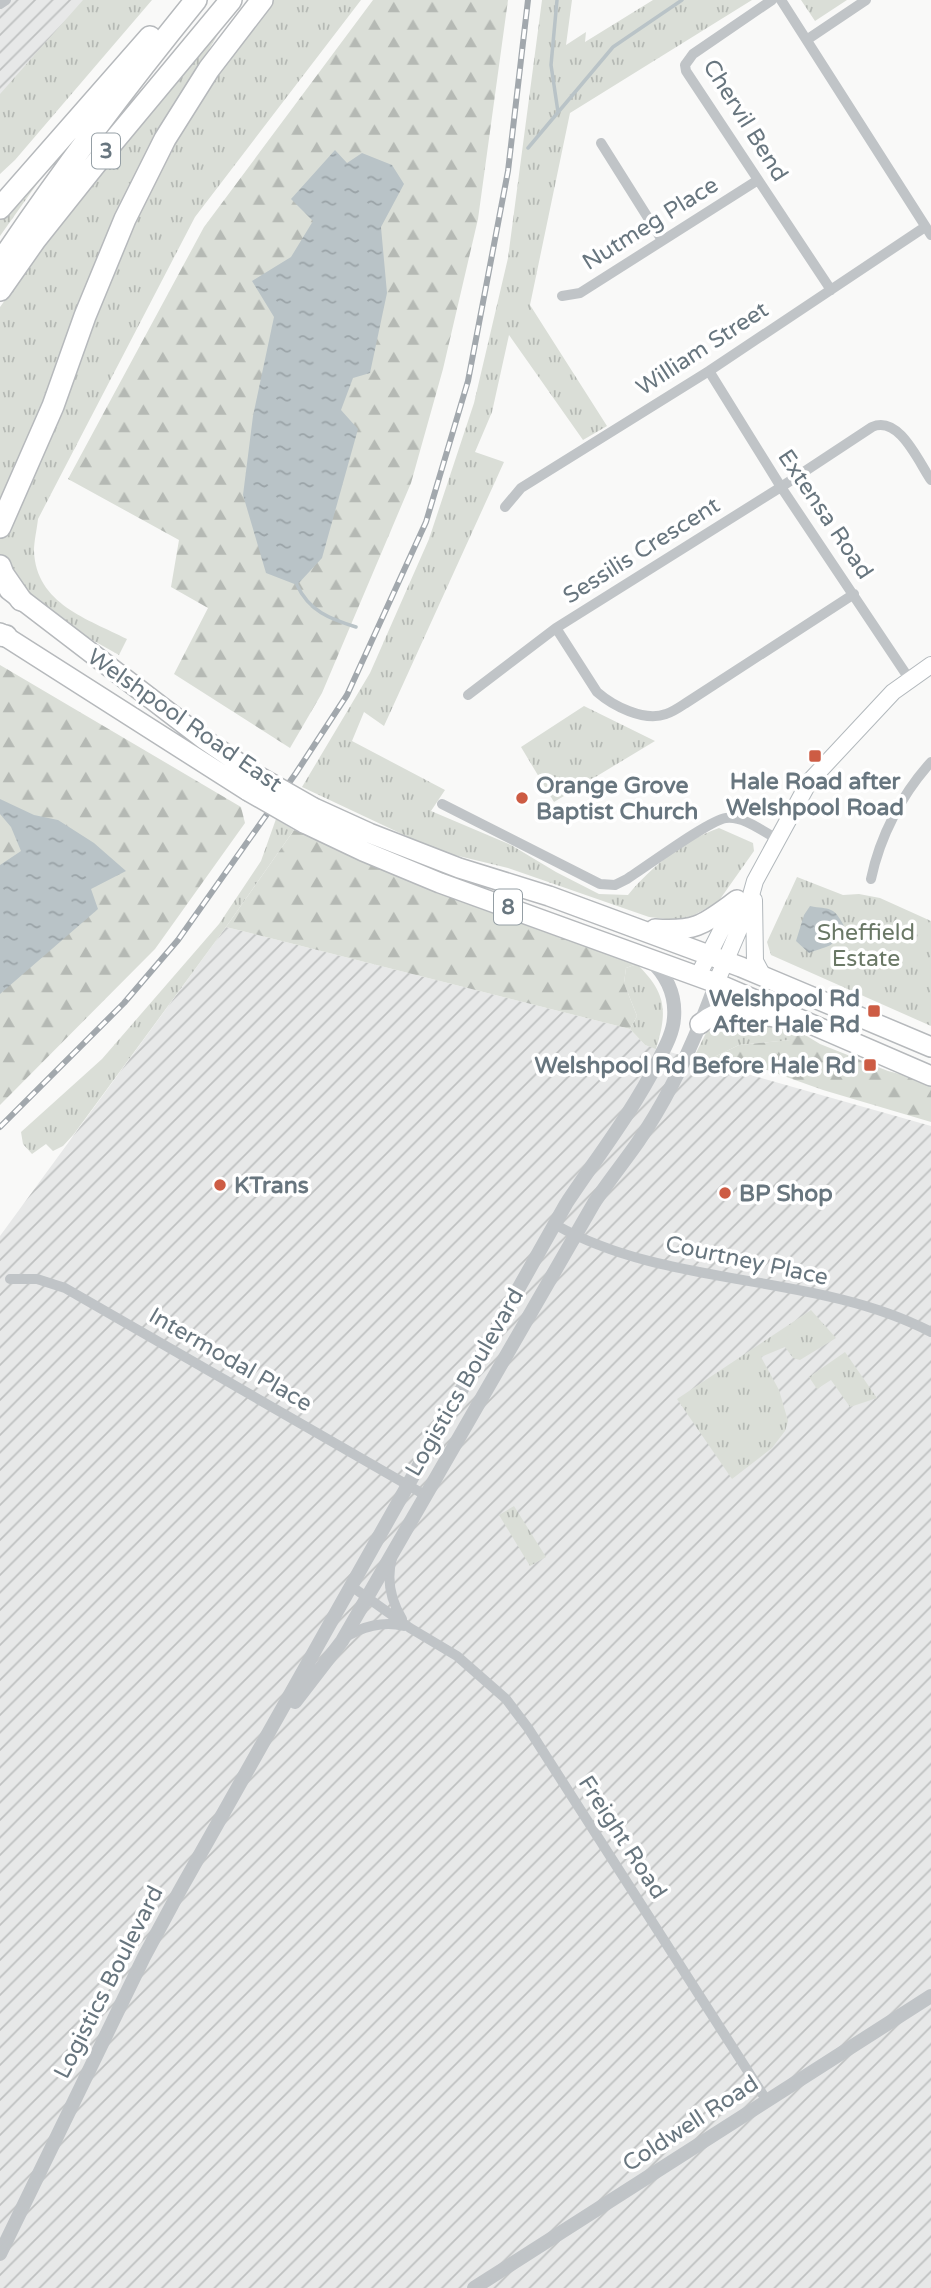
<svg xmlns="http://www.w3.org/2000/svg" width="931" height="2288" viewBox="0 0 931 2288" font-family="'Varela Round',sans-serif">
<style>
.industrial{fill:url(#industrial-furrows)}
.grass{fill:url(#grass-tufts)}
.forest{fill:url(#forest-firs)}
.water{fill:url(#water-ripples)}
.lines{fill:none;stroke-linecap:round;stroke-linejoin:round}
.stream{stroke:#b9c3c7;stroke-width:3.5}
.secondary-casing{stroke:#b2b8bc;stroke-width:18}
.trunk-casing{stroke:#b6b9bc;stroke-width:22}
.motorway-casing{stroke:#b6b9bc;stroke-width:24}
.minor{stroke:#c0c4c7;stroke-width:10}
.tertiary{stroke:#c0c4c7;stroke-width:14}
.secondary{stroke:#fff;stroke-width:16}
.trunk{stroke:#fff;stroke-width:19}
.motorway{stroke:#fff;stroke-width:21}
.rail-casing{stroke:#a2a8ad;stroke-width:6}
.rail{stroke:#fff;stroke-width:3.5;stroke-dasharray:10;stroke-linecap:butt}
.trunk-bridge-casing{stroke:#b6b9bc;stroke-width:22;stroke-linecap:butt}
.trunk-bridge{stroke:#fff;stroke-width:19}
.poi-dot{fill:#cd5c44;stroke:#fff;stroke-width:2.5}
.labels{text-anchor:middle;stroke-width:7;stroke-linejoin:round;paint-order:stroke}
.shield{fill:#fff;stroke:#959fa5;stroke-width:2}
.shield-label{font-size:21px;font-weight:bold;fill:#68767f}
.street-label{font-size:23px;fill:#68767f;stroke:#fff}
.poi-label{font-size:23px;font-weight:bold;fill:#68767f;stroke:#fff;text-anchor:start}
.park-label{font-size:23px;fill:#6a7866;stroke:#fff}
</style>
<defs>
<pattern id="industrial-furrows" width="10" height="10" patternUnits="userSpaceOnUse" patternTransform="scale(1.75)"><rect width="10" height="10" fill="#e7e8e8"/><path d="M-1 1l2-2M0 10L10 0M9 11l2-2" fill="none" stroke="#bfc1c1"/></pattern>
<pattern id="grass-tufts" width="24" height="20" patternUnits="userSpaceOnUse" patternTransform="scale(1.75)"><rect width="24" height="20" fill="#daded7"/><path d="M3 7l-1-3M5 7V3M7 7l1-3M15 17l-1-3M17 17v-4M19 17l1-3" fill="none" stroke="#b5b9b4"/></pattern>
<pattern id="forest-firs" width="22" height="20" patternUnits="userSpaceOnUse" patternTransform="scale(1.75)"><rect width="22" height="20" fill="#daded7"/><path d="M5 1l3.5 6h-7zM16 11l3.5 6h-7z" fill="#b5b9b4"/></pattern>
<pattern id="water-ripples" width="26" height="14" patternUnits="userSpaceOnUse" patternTransform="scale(1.75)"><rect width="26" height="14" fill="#b9c3c7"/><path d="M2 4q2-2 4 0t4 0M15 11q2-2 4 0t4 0" fill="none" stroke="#9aa3a7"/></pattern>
</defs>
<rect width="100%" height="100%" fill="#f9f9f8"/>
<path class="industrial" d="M 0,0 L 92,0 L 0,97 Z
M 226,927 L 630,1029 L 645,1045 L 931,1126 L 931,2288 L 0,2288 L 0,1236 Z"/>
<path class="grass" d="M 83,0 L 152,0 L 15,160 L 0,174 L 0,94 Z
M 262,0 L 361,0 L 195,217 L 38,519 C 37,529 34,541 34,551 C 36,604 88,619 127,639 L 119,655 L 21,600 L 0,566 L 0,527 L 125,219 Z
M 542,0 L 572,0 L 566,45 L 586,32 L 585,42 L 653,0 L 752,0 L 570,113 L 530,305 L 607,426 L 583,440 L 509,335 L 492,412 L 475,452 L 504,462 L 384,726 L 364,712 L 352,741 L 445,790 L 431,811 L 511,845 L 556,872 L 599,894 L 628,895 C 651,867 684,840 719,828 L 753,843 L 754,851 L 718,902 L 683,921 L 649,917 L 508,868 L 438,851 L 302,787 L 370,673 L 429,539 L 474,403 L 508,258 Z
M 801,0 L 847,0 L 815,21 Z
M 223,26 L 187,86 L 118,213 L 89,279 L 26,451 L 0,503 L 0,307 L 64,219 Z
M 71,136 L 0,236 L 0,216 Z
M 584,706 L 655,741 L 554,802 L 521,747 Z
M 276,819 L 294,830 L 226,927 L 74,1134 L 63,1146 L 53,1151 L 46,1144 L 32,1154 L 23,1144 L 21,1132 L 102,1059 L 219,924 L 261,861 Z
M 797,877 L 843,895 L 859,894 L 880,898 L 931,921 L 931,1026 L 771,955 L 767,942 Z
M 637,964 C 666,993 668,1010 656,1049 L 645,1045 L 630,1029 L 637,1016 L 624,983 L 626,968 Z
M 722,1016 L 747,1016 L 792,1027 L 791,1040 L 739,1045 L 704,1062 L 693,1059 L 710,1025 Z
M 811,1310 L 836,1338 L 800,1360 L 793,1358 L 785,1347 L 761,1357 L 779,1390 L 788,1421 L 785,1431 L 772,1448 L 732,1479 L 677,1399 Z
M 845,1352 L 877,1398 L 850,1407 L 831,1380 L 817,1389 L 809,1377 Z
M 514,1506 L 546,1557 L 530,1566 L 499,1515 Z"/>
<path class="forest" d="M 373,0 L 508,0 L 478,219 L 443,369 L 411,483 L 322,693 L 290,748 L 174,674 L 208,608 L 171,587 L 179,540 L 68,479 L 204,227 Z
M 0,665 L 241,807 L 245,823 L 155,949 L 0,1105 Z
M 294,830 L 569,934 L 637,964 L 626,968 L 624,983 L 637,1016 L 630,1029 L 226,927 Z
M 792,1027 L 820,1044 L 888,1071 L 931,1082 L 931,1122 L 823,1090 L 736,1059 L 716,1060 L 712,1065 L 704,1062 L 739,1045 L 790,1040 Z"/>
<path class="water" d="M 335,150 L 347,163 L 362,153 L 392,165 L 404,184 L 381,227 L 387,293 L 370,373 L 353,378 L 341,410 L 358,429 L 322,558 L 297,585 L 266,573 L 243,495 L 253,416 L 274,317 L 252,281 L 291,257 L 313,221 L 291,199 Z
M 0,799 L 34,815 L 58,820 L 94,843 L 126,871 L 91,889 L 98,909 L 0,994 L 0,865 L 21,851 L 11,827 L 0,814 Z
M 810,906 C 830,910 833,905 844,926 C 831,950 832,944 809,953 L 796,941 L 804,915 Z"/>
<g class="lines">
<path class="stream" d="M 557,0 L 551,65 L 558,112
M 528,148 L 613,47 L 682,0
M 297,585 C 309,611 330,619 356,627"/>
<g class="secondary-casing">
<path id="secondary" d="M 754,900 L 755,961 L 763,976
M 698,976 L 735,903
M 716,983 L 746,913 L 755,881 L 809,782 L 893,692 L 931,665"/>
</g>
<g class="trunk-casing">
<path id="trunk" d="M 9,590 L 205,740 L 258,776
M 0,633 L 248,791
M 314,808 L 369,833 L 459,868 L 549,896 L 741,967 L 931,1047
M 304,823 L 363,851 L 440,883 L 716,983 L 931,1076
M 655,929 C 697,932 704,924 737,900
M 700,1024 C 726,1002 744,1011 774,1017"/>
</g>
<g class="motorway-casing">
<path id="motorway" d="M 0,208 L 150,37
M 0,263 C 61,172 127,85 196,0
M 0,290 L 35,240 L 113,142 L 231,0
M 0,527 L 53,406 L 85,316 L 125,219 L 165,139 L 209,69 L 262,0
M 0,566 L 3,574 L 21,600
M 0,635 L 6,636"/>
</g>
<path class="minor" d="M 772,0 L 693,54 L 685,65 L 686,71 L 831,290
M 781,0 L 931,235
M 0,4 L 6,0
M 808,39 L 866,0
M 601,143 L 662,240
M 562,296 L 580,293 L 758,180
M 709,371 L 781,487 L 910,680
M 505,507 L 521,488 L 709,371 L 925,227
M 556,628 L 597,692 C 613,706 644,722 666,714 C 673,712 680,707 686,703 L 854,594
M 468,695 L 556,628 L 781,487 L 872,427 C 899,415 918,461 931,480
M 442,804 L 600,884 L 615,885 L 627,879 C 646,867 709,820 726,818 C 744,816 762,831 777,839
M 871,879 C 880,836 902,794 931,762
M 556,1225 C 669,1289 816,1272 931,1332
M 10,1279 L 37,1279 L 65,1288 L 425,1495
M 392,1558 C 386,1580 390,1599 402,1619
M 351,1586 L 410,1628 L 457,1656 L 506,1699 L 528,1728 L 767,2101
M 343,1639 C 361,1626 384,1621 404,1626"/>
<path class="tertiary" d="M 295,1702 L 342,1641 L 594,1203 C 608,1182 624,1162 638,1142 C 671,1094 696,1038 716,983
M 0,2254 L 144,1957 L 179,1892 L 566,1204 C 597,1157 631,1114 657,1063 C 664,1049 673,1034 674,1018 C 676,995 666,975 650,960
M 474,2288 L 931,1996"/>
<use href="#secondary" class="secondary"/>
<use href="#trunk" class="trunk"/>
<use href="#motorway" class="motorway"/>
<g class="rail-casing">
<path id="rail" d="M 0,1127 L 124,1003 L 178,940 L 296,773 L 347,695 L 426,522 L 468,381 L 508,171 L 528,0"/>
</g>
<use href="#rail" class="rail"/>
<g class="trunk-bridge-casing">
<path id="trunk-bridge" d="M 258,776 L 314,808
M 248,791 L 304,823"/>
</g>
<use href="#trunk-bridge" class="trunk-bridge"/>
</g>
<g class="poi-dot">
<rect x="808" y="749" width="14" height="14" rx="3.5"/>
<circle cx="522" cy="798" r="7"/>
<rect x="867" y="1004" width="14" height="14" rx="3.5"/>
<rect x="863" y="1058" width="14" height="14" rx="3.5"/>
<circle cx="220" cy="1185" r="7"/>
<circle cx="725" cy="1193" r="7"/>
</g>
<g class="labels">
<g class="shield">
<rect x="92" y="133.5" width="28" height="35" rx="5"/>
<rect x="494" y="889.5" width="28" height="35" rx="5"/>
</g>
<g class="shield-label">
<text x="106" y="158">3</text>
<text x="508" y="914">8</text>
</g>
<g class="street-label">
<text transform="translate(746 120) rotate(58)" y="8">Chervil Bend</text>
<text transform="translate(650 223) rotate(-32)" y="8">Nutmeg Place</text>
<text transform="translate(702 348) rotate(-33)" y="8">William Street</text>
<text transform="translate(826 514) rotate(56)" y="8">Extensa Road</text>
<text transform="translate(641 550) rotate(-32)" y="8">Sessilis Crescent</text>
<text transform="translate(185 720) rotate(35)" y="8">Welshpool Road East</text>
<text transform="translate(747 1260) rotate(12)" y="8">Courtney Place</text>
<text transform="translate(231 1359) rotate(30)" y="8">Intermodal Place</text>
<text transform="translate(464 1382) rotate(-60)" y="8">Logistics Boulevard</text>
<text transform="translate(623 1837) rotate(57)" y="8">Freight Road</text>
<text transform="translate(108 1982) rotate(-63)" y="8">Logistics Boulevard</text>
<text transform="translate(690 2123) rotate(-33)" y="8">Coldwell Road</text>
</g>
<g class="poi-label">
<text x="815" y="789" text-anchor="middle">Hale Road after<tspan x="815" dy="26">Welshpool Road</tspan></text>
<text x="536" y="793">Orange Grove<tspan x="536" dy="26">Baptist Church</tspan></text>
<text x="860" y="1006" text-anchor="end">Welshpool Rd<tspan x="860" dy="26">After Hale Rd</tspan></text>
<text x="856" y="1073" text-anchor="end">Welshpool Rd Before Hale Rd</text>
<text x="234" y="1193">KTrans</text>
<text x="739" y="1201">BP Shop</text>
</g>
<g class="park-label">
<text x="866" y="940">Sheffield<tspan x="866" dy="26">Estate</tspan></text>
</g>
</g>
</svg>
